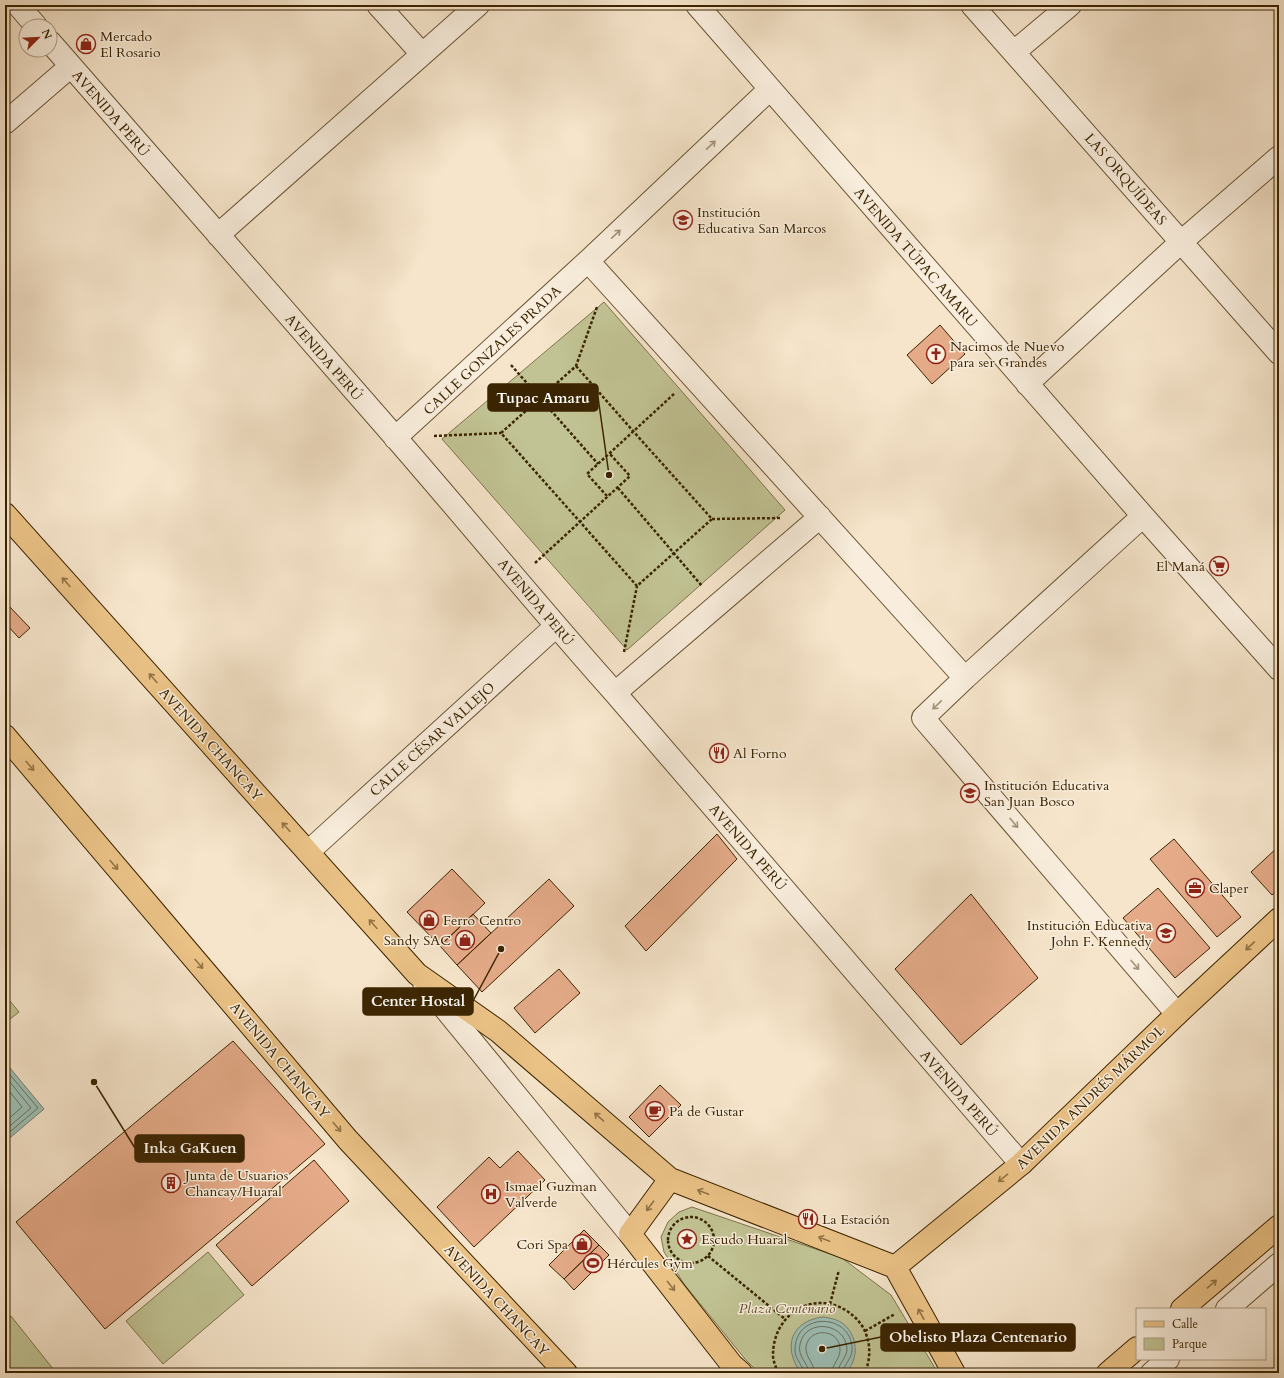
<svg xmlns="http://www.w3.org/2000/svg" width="1284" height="1378" viewBox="0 0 1284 1378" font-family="Cardo,serif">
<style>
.green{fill:#c1c394;stroke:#7e744a}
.water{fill:#9dbfb6;stroke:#76816e}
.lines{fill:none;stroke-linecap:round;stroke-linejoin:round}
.shore{stroke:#6c725c;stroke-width:1}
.building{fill:#e5ab89;stroke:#3b2401}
.minor-casing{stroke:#6a5434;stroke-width:24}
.major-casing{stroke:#3b2401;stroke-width:24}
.highway-casing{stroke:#3b2401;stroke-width:24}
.path{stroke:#3b2401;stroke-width:2.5;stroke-dasharray:3 2;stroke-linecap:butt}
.minor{stroke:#f9eedd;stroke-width:22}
.major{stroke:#ebc286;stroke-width:22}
.highway{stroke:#ebc286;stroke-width:22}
.oneway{stroke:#a4937a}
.oneway2{stroke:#937344}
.labels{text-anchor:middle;stroke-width:3;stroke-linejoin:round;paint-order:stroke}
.poi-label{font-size:14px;fill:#3b2401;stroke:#f9eedd;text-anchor:start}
.street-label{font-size:14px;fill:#3b2401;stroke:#f9eedd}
.park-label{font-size:14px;font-style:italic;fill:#5c4c26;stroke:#f9eedd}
.leader{fill:none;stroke:#3b2401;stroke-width:1.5}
.callout-dot{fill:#3b2401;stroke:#f9eedd;stroke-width:1.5}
.callout{fill:#3b2401;stroke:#3b2401;stroke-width:1.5}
.callout-label{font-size:15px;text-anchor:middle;font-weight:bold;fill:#fff}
</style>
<rect width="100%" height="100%" fill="#f6e5cb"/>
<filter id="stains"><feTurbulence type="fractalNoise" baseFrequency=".005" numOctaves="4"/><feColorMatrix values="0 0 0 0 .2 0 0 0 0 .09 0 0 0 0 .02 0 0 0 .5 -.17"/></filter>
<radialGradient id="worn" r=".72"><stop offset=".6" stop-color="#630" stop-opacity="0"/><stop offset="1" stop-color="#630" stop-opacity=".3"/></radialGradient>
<path class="green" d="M 604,302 L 785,510 L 627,650 L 442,439 Z
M 5,995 L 19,1012 L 5,1023 Z
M 692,1207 L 842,1258 L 891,1295 L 938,1373 L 759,1373 L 745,1359 L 684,1284 L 664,1252 L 661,1237 L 668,1222 L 679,1212 Z
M 208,1252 L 244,1295 L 163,1364 L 126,1321 Z
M 11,1316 L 54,1370 L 50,1373 L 5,1373 L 5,1321 Z"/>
<path class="water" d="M 5,1062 L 44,1109 L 5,1142 Z
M 823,1317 C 830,1318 836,1319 842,1323 C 858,1334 860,1360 845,1373 L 801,1373 C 782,1347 791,1321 823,1317 Z"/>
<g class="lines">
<path class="shore" d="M 5,1069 L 38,1108 L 5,1136
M 5,1076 L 31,1108 L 5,1130
M 5,1086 L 22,1107 L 5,1122
M 804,1373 C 803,1365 795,1359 795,1351 C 794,1310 854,1313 852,1351 C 851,1360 843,1365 843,1373
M 809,1373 C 808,1362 797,1357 800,1344 C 806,1317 847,1323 847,1350 C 846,1359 838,1364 838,1373
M 815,1373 C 814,1363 805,1357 806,1347 C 809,1326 841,1329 840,1350 C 840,1359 832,1364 832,1373"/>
</g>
<path class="building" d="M 940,325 L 965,354 L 932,384 L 907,355 Z
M 6,603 L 30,628 L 19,638 L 5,623 L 5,604 Z
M 717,834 L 737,859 L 646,951 L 625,926 Z
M 1174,839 L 1241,917 L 1217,937 L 1150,859 Z
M 1279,846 L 1279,889 L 1272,895 L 1251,872 Z
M 452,869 L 485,903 L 440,946 L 407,912 Z
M 549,879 L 574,906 L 482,992 L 457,965 Z
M 1158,888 L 1210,948 L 1175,978 L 1123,918 Z
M 971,894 L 1038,978 L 961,1045 L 895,969 Z
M 473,914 L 491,933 L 457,965 L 440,946 Z
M 559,969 L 580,993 L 535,1033 L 514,1008 Z
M 233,1041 L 325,1144 L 105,1329 L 16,1222 Z
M 660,1085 L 681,1105 L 649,1137 L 629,1117 Z
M 518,1151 L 545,1180 L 474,1247 L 437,1207 L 489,1157 L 500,1168 Z
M 314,1160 L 349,1201 L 252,1286 L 216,1245 Z
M 584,1230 L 599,1245 L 564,1279 L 549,1265 Z
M 599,1245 L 609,1255 L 574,1290 L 564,1279 Z"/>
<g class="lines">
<g class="minor-casing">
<path id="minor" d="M 18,5 L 36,26
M 378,5 L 422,54
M 697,5 L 1143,516 L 1279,669
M 972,5 L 1279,353
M 50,42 C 165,174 280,305 395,437 C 469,522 540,609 615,693 L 1021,1164
M 1014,52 L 1070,5
M 5,123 L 71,66
M 218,235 L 478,5
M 588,261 L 965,678
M 1027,384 L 1181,242 L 1279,157
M 395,438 L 588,261 L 770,89
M 1143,516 L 965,678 L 923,718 L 1177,1014
M 615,693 L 820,517
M 308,852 L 556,626
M 424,983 L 630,1234
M 1227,1309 L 1279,1264
M 1152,1373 L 1168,1359"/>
</g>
<g class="major-casing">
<path id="major" d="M 895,1267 L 1021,1164 L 1177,1014 L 1279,919
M 1182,1309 L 1279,1226
M 1108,1373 L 1137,1348"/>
</g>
<g class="highway-casing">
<path id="highway" d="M 5,514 L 417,974 L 498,1031 L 670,1179 L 895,1267 L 954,1373
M 5,736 L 348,1140 L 566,1373
M 670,1179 L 630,1234 L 732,1365 L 741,1373"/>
</g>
<path class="path" d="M 511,365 L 598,464
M 576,366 L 633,431 L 712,519 L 637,586 L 501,433 L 576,366 L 597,307
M 434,436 L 501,433
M 618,488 L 702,586
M 607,496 L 587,474 L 675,393
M 712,519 L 782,518
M 535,563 L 630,476 L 609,453
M 624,652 L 637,586
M668 1240a23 23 0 1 1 46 0a23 23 0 1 1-46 0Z
M 708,1256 L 785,1319
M 830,1304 L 839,1270
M 865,1331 L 895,1314
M 778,1373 C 776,1367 773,1361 773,1355 C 773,1315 812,1289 847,1311 C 856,1317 863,1325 866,1334 C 871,1347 870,1360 865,1373"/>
<use href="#minor" class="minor"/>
<use href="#major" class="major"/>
<use href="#highway" class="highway"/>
</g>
<defs><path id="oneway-shaft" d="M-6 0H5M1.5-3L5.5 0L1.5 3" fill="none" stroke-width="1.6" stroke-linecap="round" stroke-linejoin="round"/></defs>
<g class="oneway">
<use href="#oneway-shaft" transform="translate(711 145) rotate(-43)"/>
<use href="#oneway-shaft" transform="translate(616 234) rotate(-43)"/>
<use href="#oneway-shaft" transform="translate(937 705) rotate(136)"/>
<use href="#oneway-shaft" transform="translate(1014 823) rotate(49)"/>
<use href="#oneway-shaft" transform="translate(1135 965) rotate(49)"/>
</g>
<g class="oneway2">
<use href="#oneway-shaft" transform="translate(66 582) rotate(-132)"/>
<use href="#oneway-shaft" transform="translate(153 678) rotate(-132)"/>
<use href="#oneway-shaft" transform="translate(30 766) rotate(50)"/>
<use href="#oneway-shaft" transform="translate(286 827) rotate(-132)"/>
<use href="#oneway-shaft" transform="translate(114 865) rotate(50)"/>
<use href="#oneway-shaft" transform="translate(373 924) rotate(-132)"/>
<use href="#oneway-shaft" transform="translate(1250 946) rotate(137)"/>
<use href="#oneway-shaft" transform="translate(199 964) rotate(50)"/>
<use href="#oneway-shaft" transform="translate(599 1117) rotate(-139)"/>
<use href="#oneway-shaft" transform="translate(337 1127) rotate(50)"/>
<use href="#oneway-shaft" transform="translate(1003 1178) rotate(141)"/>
<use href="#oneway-shaft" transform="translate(703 1192) rotate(-159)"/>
<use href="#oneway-shaft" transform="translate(650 1206) rotate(127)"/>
<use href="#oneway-shaft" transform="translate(824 1239) rotate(-159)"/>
<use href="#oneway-shaft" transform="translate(1212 1284) rotate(-41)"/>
<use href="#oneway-shaft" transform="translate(671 1286) rotate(52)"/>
<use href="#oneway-shaft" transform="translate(921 1314) rotate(-119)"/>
</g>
<defs>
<g id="shop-ring" transform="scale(1)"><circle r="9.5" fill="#f9eedd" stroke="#8f2418" stroke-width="1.5"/><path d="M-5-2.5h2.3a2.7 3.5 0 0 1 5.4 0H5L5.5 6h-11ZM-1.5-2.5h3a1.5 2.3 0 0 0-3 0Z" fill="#8f2418"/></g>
<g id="school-ring" transform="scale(1)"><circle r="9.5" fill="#f9eedd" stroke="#8f2418" stroke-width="1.5"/><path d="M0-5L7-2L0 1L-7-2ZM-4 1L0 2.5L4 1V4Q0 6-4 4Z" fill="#8f2418"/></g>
<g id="church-ring" transform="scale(1)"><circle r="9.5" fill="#f9eedd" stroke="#8f2418" stroke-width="1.5"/><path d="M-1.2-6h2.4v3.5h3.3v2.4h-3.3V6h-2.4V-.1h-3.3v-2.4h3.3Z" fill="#8f2418"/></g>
<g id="supermarket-ring" transform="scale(1)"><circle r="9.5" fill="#f9eedd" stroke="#8f2418" stroke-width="1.5"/><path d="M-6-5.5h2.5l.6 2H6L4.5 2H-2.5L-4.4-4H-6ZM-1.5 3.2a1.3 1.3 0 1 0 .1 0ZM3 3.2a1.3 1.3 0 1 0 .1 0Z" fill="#8f2418"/></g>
<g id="restaurant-ring" transform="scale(1)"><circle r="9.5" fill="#f9eedd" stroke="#8f2418" stroke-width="1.5"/><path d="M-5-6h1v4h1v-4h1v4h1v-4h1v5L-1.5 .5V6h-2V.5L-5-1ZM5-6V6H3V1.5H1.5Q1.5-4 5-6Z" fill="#8f2418"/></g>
<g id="office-ring" transform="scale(1)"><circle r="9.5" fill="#f9eedd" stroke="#8f2418" stroke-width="1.5"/><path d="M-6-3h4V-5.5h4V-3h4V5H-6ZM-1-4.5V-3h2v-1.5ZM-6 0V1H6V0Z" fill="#8f2418"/></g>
<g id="cafe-ring" transform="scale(1)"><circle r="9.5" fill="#f9eedd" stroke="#8f2418" stroke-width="1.5"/><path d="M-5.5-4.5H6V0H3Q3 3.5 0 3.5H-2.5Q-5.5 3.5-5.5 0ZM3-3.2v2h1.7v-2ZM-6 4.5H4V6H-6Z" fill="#8f2418"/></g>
<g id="building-ring" transform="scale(1)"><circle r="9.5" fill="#f9eedd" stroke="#8f2418" stroke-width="1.5"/><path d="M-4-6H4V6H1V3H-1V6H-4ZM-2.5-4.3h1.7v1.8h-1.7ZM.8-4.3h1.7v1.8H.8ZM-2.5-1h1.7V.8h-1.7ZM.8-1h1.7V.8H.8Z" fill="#8f2418"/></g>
<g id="hospital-ring" transform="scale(1)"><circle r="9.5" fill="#f9eedd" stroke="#8f2418" stroke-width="1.5"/><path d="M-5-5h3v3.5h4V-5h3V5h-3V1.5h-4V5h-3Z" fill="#8f2418"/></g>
<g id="sight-ring" transform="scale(1)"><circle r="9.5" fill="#f9eedd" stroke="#8f2418" stroke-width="1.5"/><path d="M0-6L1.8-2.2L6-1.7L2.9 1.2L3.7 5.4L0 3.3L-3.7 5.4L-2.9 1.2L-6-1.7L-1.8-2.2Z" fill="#8f2418"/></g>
<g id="stadium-ring" transform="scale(1)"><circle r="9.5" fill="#f9eedd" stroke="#8f2418" stroke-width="1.5"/><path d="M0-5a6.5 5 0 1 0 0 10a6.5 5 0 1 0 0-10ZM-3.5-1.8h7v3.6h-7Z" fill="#8f2418"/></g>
</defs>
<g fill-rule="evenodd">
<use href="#shop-ring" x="86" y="44"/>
<use href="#school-ring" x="683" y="220"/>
<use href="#church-ring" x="936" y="354"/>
<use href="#supermarket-ring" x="1219" y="566"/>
<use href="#restaurant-ring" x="719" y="753"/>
<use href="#school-ring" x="970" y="793"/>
<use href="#office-ring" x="1195" y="888"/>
<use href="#shop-ring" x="429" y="920"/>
<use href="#school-ring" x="1166" y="933"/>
<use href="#shop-ring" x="465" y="940"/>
<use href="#cafe-ring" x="655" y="1111"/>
<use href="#building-ring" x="171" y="1183"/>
<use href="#hospital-ring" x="491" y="1194"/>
<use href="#restaurant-ring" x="808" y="1219"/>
<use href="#sight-ring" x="687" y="1239"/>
<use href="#shop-ring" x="582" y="1244"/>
<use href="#stadium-ring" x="593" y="1263"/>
</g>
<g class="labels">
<g class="poi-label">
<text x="100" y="41">Mercado<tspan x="100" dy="16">El Rosario</tspan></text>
<text x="697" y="217">Institución<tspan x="697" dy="16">Educativa San Marcos</tspan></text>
<text x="950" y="351">Nacimos de Nuevo<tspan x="950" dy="16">para ser Grandes</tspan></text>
<text x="1205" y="571" text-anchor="end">El Maná</text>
<text x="733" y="758">Al Forno</text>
<text x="984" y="790">Institución Educativa<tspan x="984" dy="16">San Juan Bosco</tspan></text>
<text x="1209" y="893">Claper</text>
<text x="443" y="925">Ferro Centro</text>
<text x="1152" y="930" text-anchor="end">Institución Educativa<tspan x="1152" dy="16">John F. Kennedy</tspan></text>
<text x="451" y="945" text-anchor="end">Sandy SAC</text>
<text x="669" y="1116">Pa de Gustar</text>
<text x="185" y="1180">Junta de Usuarios<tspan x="185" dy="16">Chancay/Huaral</tspan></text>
<text x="505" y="1191">Ismael Guzman<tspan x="505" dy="16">Valverde</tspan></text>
<text x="822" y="1224">La Estación</text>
<text x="701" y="1244">Escudo Huaral</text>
<text x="568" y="1249" text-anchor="end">Cori Spa</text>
<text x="607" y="1268">Hércules Gym</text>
</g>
<g class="street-label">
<text transform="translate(111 113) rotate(49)" y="5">AVENIDA PERÚ</text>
<text transform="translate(1126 179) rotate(49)" y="5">LAS ORQUÍDEAS</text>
<text transform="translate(916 257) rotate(49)" y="5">AVENIDA TÚPAC AMARU</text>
<text transform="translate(492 350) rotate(-43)" y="5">CALLE GONZALES PRADA</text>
<text transform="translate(324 357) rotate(49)" y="5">AVENIDA PERÚ</text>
<text transform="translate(536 602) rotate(50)" y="5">AVENIDA PERÚ</text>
<text transform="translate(432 739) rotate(-42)" y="5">CALLE CÉSAR VALLEJO</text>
<text transform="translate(211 744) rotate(48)" y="5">AVENIDA CHANCAY</text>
<text transform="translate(748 847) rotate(49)" y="5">AVENIDA PERÚ</text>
<text transform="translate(280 1060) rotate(50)" y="5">AVENIDA CHANCAY</text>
<text transform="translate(959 1093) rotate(49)" y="5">AVENIDA PERÚ</text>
<text transform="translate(1090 1097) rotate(-44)" y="5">AVENIDA ANDRÉS MÁRMOL</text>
<text transform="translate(497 1300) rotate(47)" y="5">AVENIDA CHANCAY</text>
</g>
<g class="park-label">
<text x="787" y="1313">Plaza Centenario</text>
</g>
</g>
<path class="leader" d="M609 475L598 397M501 949L473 1001M94 1082L135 1148M822 1349L881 1337"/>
<g class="callout-dot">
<circle cx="609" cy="475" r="4"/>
<circle cx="501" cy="949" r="4"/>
<circle cx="94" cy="1082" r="4"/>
<circle cx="822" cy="1349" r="4"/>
</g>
<g class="callout">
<rect x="488" y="384" width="110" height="27" rx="4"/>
<rect x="363" y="988" width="110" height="27" rx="4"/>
<rect x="135" y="1135" width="109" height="27" rx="4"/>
<rect x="881" y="1324" width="194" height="27" rx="4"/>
</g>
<g class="callout-label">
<text x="543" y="403">Tupac Amaru</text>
<text x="418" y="1006">Center Hostal</text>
<text x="190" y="1153">Inka GaKuen</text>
<text x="978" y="1342">Obelisto Plaza Centenario</text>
</g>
<rect width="1284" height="1378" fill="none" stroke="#f6e5cb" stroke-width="20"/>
<rect x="6" y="6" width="1272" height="1366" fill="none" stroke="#3b2401" stroke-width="2"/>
<rect x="10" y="10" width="1264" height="1358" fill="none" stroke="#3b2401"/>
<rect x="1136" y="1308" width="130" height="52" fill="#f9eedd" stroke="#ad9d85"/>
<rect x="1144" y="1321" width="20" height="6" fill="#ebc286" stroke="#ad9d85"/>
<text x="1172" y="1328" font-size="12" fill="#3b2401">Calle</text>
<rect x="1144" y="1338" width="20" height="12" fill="#c1c394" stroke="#ad9d85"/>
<text x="1172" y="1348" font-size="12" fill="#3b2401">Parque</text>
<g transform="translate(38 38) rotate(66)"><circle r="19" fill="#f9eedd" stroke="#ad9d85"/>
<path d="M0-3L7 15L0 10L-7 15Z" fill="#8f2418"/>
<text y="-6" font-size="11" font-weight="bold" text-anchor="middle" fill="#3b2401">N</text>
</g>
<rect width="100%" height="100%" filter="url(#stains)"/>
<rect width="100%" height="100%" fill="url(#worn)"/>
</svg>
